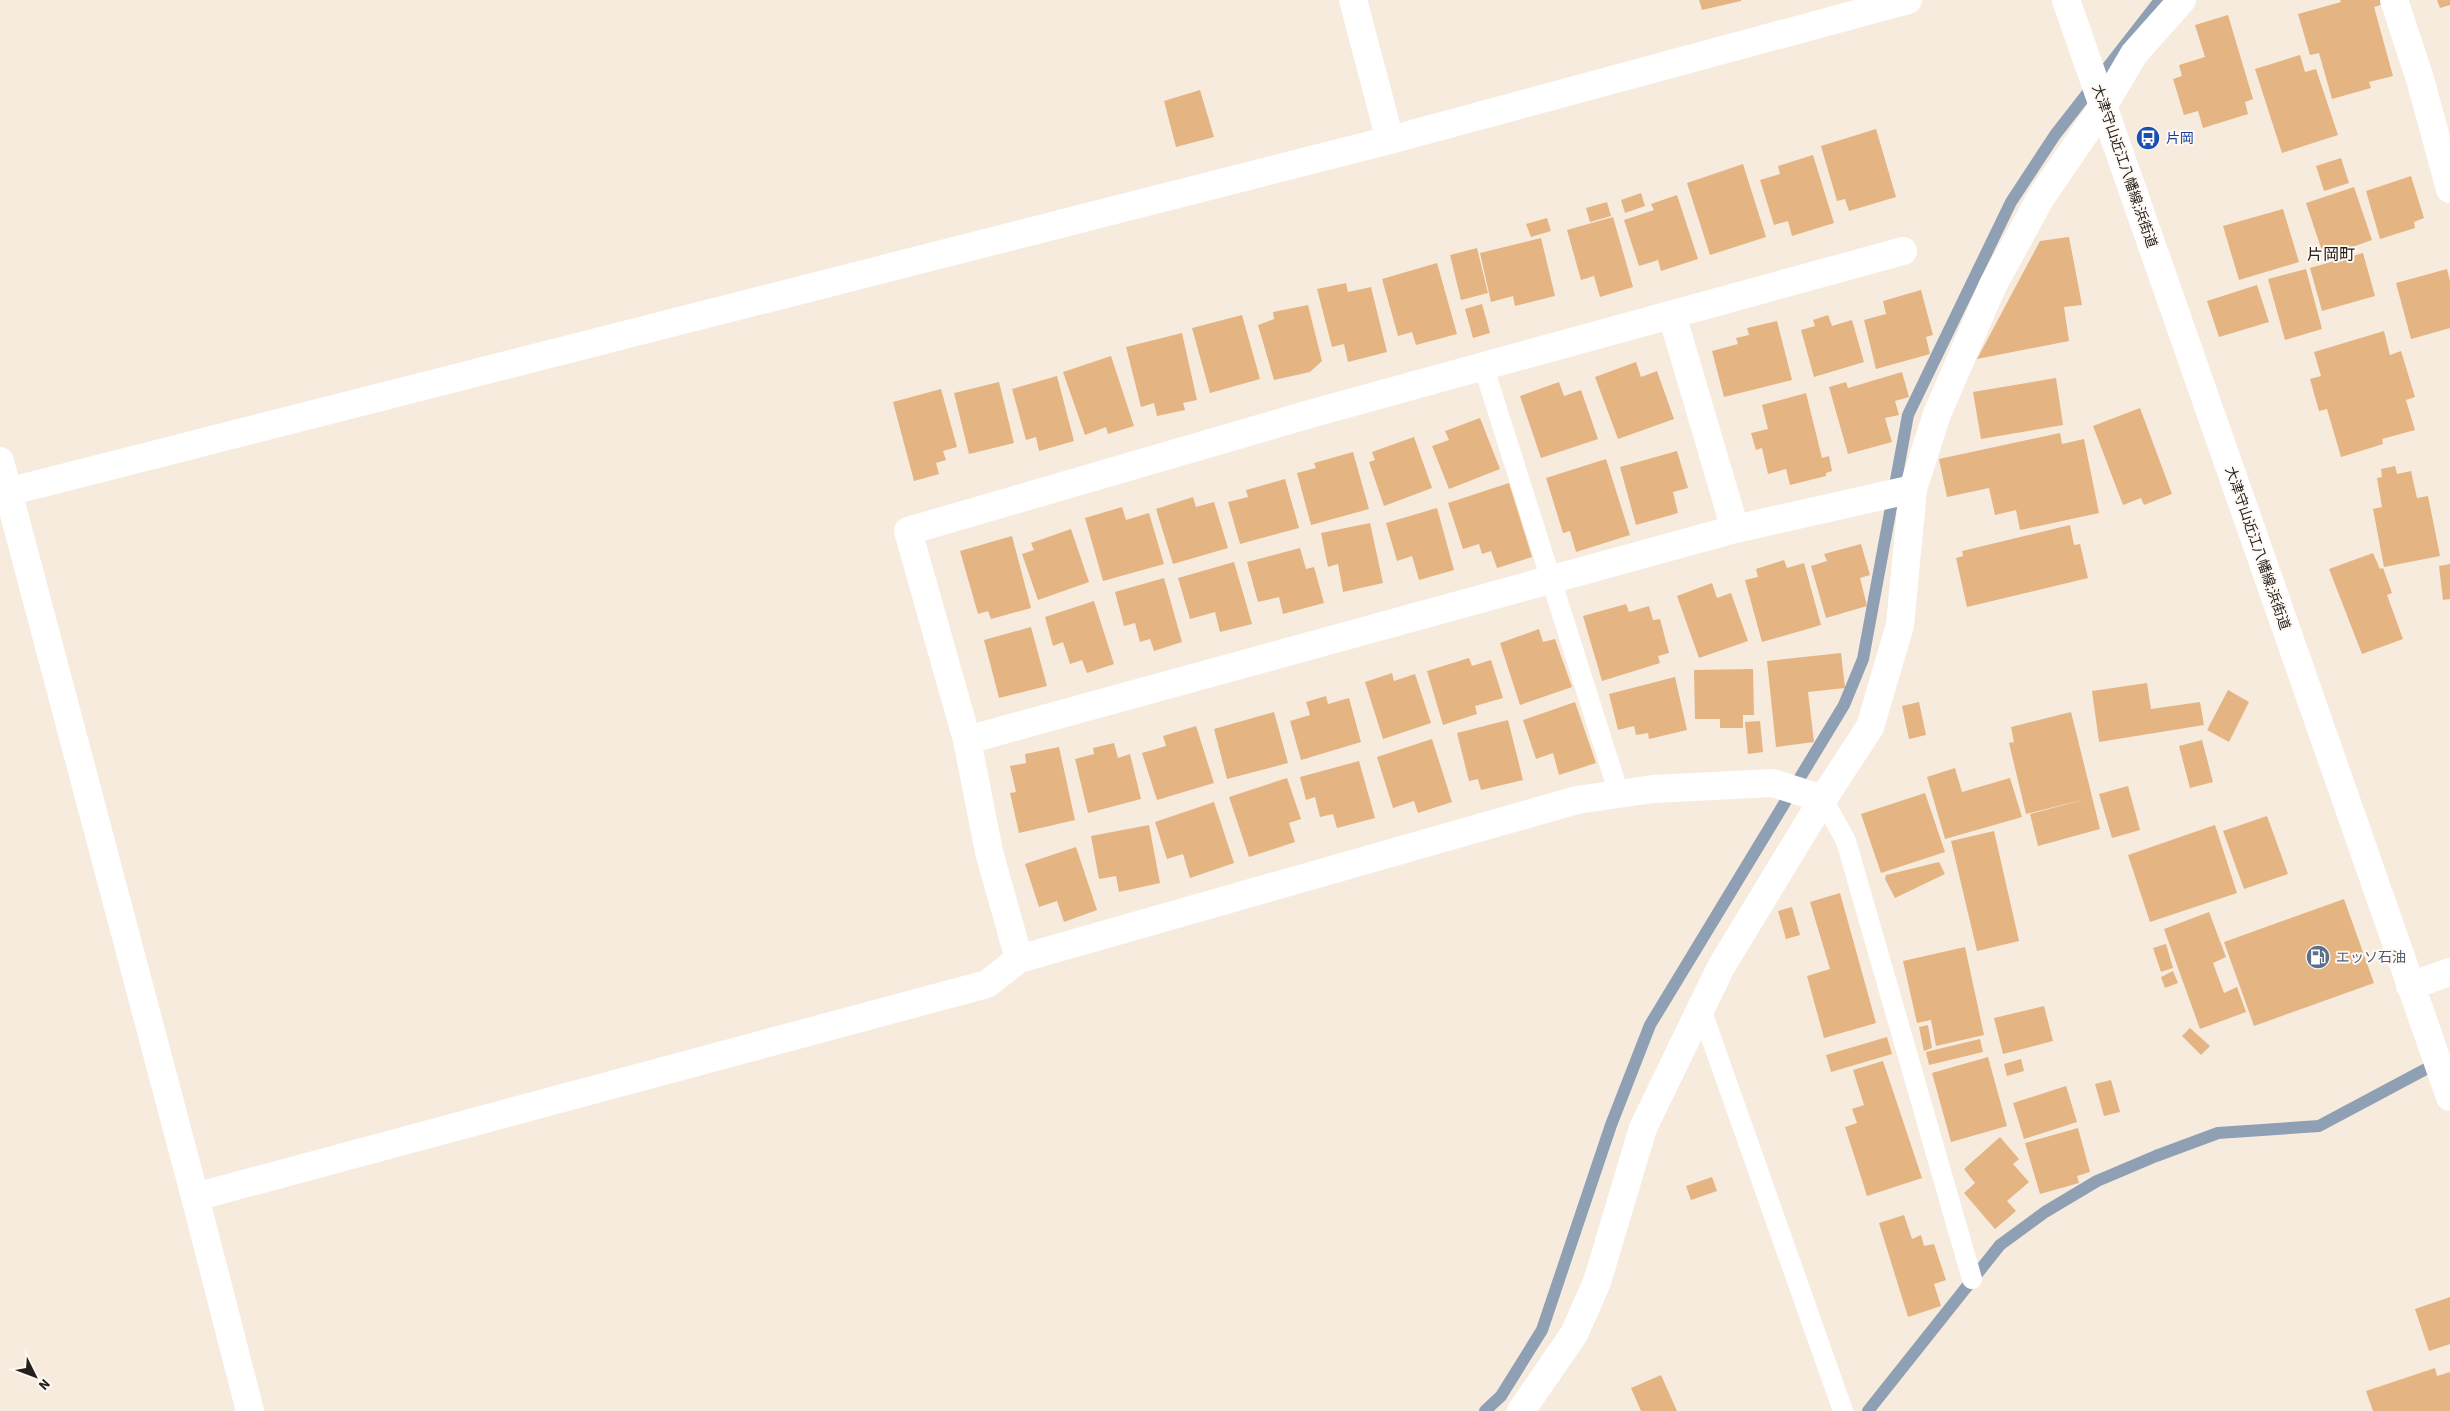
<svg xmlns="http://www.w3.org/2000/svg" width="2450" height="1411" viewBox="0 0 2450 1411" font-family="'Source Sans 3','Noto Sans JP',sans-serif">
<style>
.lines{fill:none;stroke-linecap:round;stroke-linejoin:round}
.stream{stroke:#8fa0b4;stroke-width:12}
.building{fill:#e4b483}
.service{stroke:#fff;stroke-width:20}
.minor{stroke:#fff;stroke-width:28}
.primary{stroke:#fff;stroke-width:28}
.labels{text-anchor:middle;stroke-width:4;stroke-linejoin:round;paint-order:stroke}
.transit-label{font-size:14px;fill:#164399;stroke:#fef9f4;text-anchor:start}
.street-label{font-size:14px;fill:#25201c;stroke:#fef9f4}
.service-label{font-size:14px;fill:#4e5e75;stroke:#fef9f4;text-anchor:start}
.quarter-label{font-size:16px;fill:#25201c;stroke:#fef9f4}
</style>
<rect width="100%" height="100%" fill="#f7ebde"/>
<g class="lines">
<path class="stream" d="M 1485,1411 L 1501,1396 L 1542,1330 L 1611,1125 L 1650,1025 L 1844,705 L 1863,659 L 1908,415 L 2011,202 L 2055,135 L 2160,0
M 1868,1411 L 2000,1245 L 2045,1212 L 2097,1181 L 2156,1156 L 2218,1133 L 2319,1126 L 2441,1061"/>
</g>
<path class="building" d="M 1699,0 L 1741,0 L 1741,1 L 1702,10 Z
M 2340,0 L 2383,0 L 2384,4 L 2374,7 L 2393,76 L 2369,82 L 2371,88 L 2332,99 L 2319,53 L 2310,55 L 2298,14 L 2341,2 Z
M 2437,0 L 2450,0 L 2450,5 L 2440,8 Z
M 2228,15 L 2253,99 L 2245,102 L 2248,114 L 2203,128 L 2198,111 L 2184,115 L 2173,79 L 2182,76 L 2179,65 L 2205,57 L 2195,25 Z
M 2300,55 L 2305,72 L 2316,69 L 2338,135 L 2282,153 L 2255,69 Z
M 1200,90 L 1214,137 L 1176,147 L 1164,101 Z
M 1876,129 L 1896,197 L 1849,211 L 1845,199 L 1837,201 L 1821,146 Z
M 1813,155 L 1834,223 L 1792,236 L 1788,221 L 1774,225 L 1760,180 L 1780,174 L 1778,166 Z
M 2341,158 L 2349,183 L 2324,191 L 2316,166 Z
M 1743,164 L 1766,237 L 1710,255 L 1687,183 Z
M 2411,176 L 2424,218 L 2414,222 L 2415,228 L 2380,239 L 2366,191 Z
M 2354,187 L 2372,240 L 2324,257 L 2306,203 Z
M 1641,193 L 1645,206 L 1625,213 L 1621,200 Z
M 1677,195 L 1698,259 L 1661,271 L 1658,260 L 1639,266 L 1624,220 L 1654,210 L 1651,204 Z
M 1607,202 L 1611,216 L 1590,222 L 1586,208 Z
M 2283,209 L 2299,262 L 2239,280 L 2223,226 Z
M 1613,217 L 1633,287 L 1600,297 L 1594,276 L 1581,280 L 1567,230 Z
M 1547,218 L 1551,231 L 1531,237 L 1526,224 Z
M 2069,237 L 2082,305 L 2064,307 L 2069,341 L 1977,359 L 2040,241 Z
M 1541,238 L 1555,296 L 1515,306 L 1513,296 L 1491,302 L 1480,253 Z
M 1477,248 L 1488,293 L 1461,300 L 1450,255 Z
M 2363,253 L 2375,296 L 2322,311 L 2310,268 Z
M 1437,263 L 1457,334 L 1416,345 L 1412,332 L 1398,336 L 1382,279 Z
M 2306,269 L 2322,329 L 2285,340 L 2268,279 Z
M 2447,269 L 2450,281 L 2450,328 L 2411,339 L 2396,283 Z
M 1346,283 L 1348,292 L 1371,287 L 1387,352 L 1348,362 L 1344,344 L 1332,347 L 1317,289 Z
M 2257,285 L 2269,322 L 2219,337 L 2207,301 Z
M 1921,290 L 1933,335 L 1926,337 L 1930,354 L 1876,369 L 1864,320 L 1886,314 L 1883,301 Z
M 1482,304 L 1490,333 L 1473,338 L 1465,309 Z
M 1308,305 L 1322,361 L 1310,372 L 1274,380 L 1258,325 L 1274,319 L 1273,312 Z
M 1242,315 L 1260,379 L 1210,393 L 1192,328 Z
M 1828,315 L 1832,326 L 1852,320 L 1864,362 L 1814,377 L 1801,330 L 1815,326 L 1813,320 Z
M 1777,321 L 1792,380 L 1724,397 L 1712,351 L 1738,344 L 1736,338 L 1749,335 L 1747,328 Z
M 2384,331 L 2390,355 L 2401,351 L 2415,397 L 2406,400 L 2415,430 L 2382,439 L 2383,444 L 2341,457 L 2327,409 L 2319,411 L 2310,379 L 2321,376 L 2314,352 Z
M 1182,333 L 1197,400 L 1183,403 L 1185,410 L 1157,416 L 1154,403 L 1141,407 L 1126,347 Z
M 1111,356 L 1134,426 L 1108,434 L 1106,427 L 1085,435 L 1063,372 Z
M 1636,362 L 1641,377 L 1657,371 L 1674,419 L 1618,439 L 1595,377 Z
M 1902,372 L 1909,397 L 1895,401 L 1899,415 L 1885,418 L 1892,442 L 1848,454 L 1829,387 L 1846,382 L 1848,388 Z
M 1057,376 L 1074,441 L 1039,451 L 1036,437 L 1026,440 L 1012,389 Z
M 2056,378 L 2063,425 L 1981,439 L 1973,392 Z
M 999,382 L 1014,443 L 969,454 L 954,393 Z
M 1559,382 L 1564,396 L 1581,390 L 1598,439 L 1541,458 L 1520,396 Z
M 941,389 L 957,447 L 943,451 L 946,460 L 936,463 L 939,474 L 914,481 L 893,402 Z
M 1806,393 L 1822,458 L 1829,456 L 1832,471 L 1826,473 L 1826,476 L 1790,485 L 1786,469 L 1768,474 L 1762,448 L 1756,450 L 1751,433 L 1768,429 L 1762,405 Z
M 2140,408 L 2172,494 L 2144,505 L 2141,498 L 2123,505 L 2093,426 Z
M 1480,418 L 1500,469 L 1449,489 L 1432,446 L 1449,440 L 1445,431 Z
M 2060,433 L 2062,444 L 2084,439 L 2099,513 L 2020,530 L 2016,510 L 1995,515 L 1989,488 L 1947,497 L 1939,459 Z
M 1414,437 L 1432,488 L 1384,506 L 1369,462 L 1375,460 L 1372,452 Z
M 1677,451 L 1688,488 L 1673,492 L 1678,513 L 1636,525 L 1620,467 Z
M 1353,452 L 1369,509 L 1311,525 L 1297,473 L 1316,468 L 1314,463 Z
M 1606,459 L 1630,535 L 1576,552 L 1570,531 L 1563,533 L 1546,478 Z
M 2395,466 L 2397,474 L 2411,471 L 2417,498 L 2428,496 L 2440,556 L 2384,567 L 2373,509 L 2382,507 L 2377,478 L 2382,477 L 2381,469 Z
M 1285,479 L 1299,528 L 1240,544 L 1228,502 L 1248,497 L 1246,490 Z
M 1509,483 L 1532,557 L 1497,568 L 1491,551 L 1482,554 L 1479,544 L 1463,549 L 1448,503 Z
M 1193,497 L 1196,507 L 1214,502 L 1228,548 L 1173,564 L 1156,509 Z
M 1122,507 L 1126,520 L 1149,513 L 1164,564 L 1103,581 L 1085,518 Z
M 1437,508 L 1454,570 L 1419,580 L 1412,556 L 1397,561 L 1386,523 Z
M 1370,523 L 1383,583 L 1343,592 L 1338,564 L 1328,567 L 1321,533 Z
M 2070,525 L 2074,545 L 2080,544 L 2088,578 L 1967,607 L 1956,558 L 1963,556 L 1962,551 Z
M 1071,529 L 1089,582 L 1038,600 L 1022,554 L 1034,550 L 1031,543 Z
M 1012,536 L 1031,608 L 991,619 L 988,611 L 978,614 L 960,551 Z
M 1861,544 L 1870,575 L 1860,578 L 1867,606 L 1826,618 L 1811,566 L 1827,561 L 1824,554 Z
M 1300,548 L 1306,569 L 1314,567 L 1324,603 L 1283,614 L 1279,597 L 1258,602 L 1247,562 Z
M 2373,553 L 2380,569 L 2383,568 L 2392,593 L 2387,595 L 2403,639 L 2362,654 L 2329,569 Z
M 1784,560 L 1787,568 L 1804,563 L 1821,625 L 1762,642 L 1745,580 L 1758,577 L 1756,569 Z
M 1234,562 L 1252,624 L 1220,632 L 1215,612 L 1190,619 L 1178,578 Z
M 2450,564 L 2450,599 L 2443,600 L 2439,566 Z
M 1164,578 L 1182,642 L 1154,651 L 1150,639 L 1140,642 L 1135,623 L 1124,626 L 1115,592 Z
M 1712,583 L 1717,598 L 1731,593 L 1748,641 L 1699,658 L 1677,596 Z
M 1094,601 L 1114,664 L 1087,673 L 1082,660 L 1070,664 L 1063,642 L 1053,646 L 1045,617 Z
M 1626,604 L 1629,612 L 1649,606 L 1653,620 L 1660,619 L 1669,653 L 1658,656 L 1660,663 L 1602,681 L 1583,616 Z
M 1031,627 L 1047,686 L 999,698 L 984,640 Z
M 1539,629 L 1543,642 L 1555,639 L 1572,687 L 1520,705 L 1500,643 Z
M 1841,653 L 1845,688 L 1808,692 L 1814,742 L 1776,747 L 1767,661 Z
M 1469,658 L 1472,666 L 1491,660 L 1503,698 L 1475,706 L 1477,714 L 1443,725 L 1427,671 Z
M 1753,669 L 1754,715 L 1743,715 L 1743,728 L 1720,728 L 1720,719 L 1695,719 L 1694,670 Z
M 1392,673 L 1394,681 L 1415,674 L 1431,723 L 1383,739 L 1365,682 Z
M 1675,677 L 1687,730 L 1649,739 L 1648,733 L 1636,735 L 1634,726 L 1618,730 L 1609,694 Z
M 2147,683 L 2151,709 L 2200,702 L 2204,725 L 2099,742 L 2092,691 Z
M 2228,690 L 2249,702 L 2229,742 L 2207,730 Z
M 1326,696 L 1328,704 L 1349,698 L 1361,742 L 1301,760 L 1290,721 L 1310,715 L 1306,702 Z
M 1575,702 L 1596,763 L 1559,775 L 1553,753 L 1536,759 L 1523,720 Z
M 1919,702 L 1926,735 L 1909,739 L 1902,706 Z
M 1274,712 L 1288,763 L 1227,779 L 1214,729 Z
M 2071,712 L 2100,829 L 2038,846 L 2030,814 L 2090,798 L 2026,814 L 2009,743 L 2014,742 L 2011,727 Z
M 1508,720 L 1523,780 L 1481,790 L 1478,779 L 1469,781 L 1457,733 Z
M 1760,721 L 1763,752 L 1748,754 L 1745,722 Z
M 1196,726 L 1214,783 L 1157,800 L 1142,753 L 1166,746 L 1163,736 Z
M 1432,739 L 1452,802 L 1418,813 L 1414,801 L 1393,808 L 1377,757 Z
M 2202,740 L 2213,782 L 2190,788 L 2179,746 Z
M 1114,743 L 1118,758 L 1130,754 L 1141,799 L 1088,813 L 1075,759 L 1094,754 L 1093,748 Z
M 1059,747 L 1075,820 L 1019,833 L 1010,793 L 1016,792 L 1010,766 L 1026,763 L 1025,754 Z
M 1359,761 L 1375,818 L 1337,828 L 1333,814 L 1320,817 L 1315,797 L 1306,800 L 1300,777 Z
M 1955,768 L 1962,792 L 2010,778 L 2022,817 L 1945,839 L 1927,777 Z
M 1287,778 L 1301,819 L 1289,823 L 1295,842 L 1249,857 L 1229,797 Z
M 2128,786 L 2140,830 L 2112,838 L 2099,794 Z
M 1925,793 L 1945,852 L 1881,873 L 1861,814 Z
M 1214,802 L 1234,863 L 1190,878 L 1183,854 L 1167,859 L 1155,822 Z
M 2267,816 L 2288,874 L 2244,889 L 2223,831 Z
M 1149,825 L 1160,883 L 1119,892 L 1116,876 L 1099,879 L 1091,836 Z
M 2215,825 L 2237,893 L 2150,922 L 2128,855 Z
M 1994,831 L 2019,941 L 1977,951 L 1951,841 Z
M 1076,847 L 1097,910 L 1064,922 L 1057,901 L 1039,907 L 1025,864 Z
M 1939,862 L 1945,874 L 1895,898 L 1885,879 L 1886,875 Z
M 1840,893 L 1876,1023 L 1824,1038 L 1807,976 L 1830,969 L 1810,902 Z
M 2344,899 L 2374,983 L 2254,1026 L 2224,942 Z
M 1792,907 L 1800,935 L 1786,939 L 1778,911 Z
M 2209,912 L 2226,957 L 2213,963 L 2224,993 L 2237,987 L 2246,1012 L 2200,1029 L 2164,929 Z
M 2166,944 L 2173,968 L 2161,972 L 2153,948 Z
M 1965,947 L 1984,1035 L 1936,1046 L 1931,1020 L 1917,1023 L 1903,961 Z
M 2173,971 L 2178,983 L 2165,988 L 2161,977 Z
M 2044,1006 L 2053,1041 L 2003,1054 L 1994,1018 Z
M 1928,1025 L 1932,1048 L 1924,1051 L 1919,1027 Z
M 2190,1028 L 2210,1046 L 2201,1055 L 2182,1036 Z
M 1887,1037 L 1892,1054 L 1831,1072 L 1826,1055 Z
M 1980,1039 L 1983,1052 L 1929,1065 L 1926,1052 Z
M 1988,1057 L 2007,1126 L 1951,1142 L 1932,1073 Z
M 2021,1059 L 2024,1071 L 2007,1076 L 2004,1064 Z
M 1883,1061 L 1922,1178 L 1867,1196 L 1845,1127 L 1857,1123 L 1852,1109 L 1864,1105 L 1853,1070 Z
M 2111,1080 L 2120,1112 L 2104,1116 L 2095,1084 Z
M 2066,1086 L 2077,1122 L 2024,1139 L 2013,1103 Z
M 2078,1128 L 2090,1172 L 2077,1176 L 2079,1183 L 2040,1194 L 2025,1143 Z
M 2000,1137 L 2019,1159 L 2013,1164 L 2029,1182 L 2007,1201 L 2016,1211 L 1995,1229 L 1964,1193 L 1975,1183 L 1964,1169 Z
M 1712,1177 L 1717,1191 L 1691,1200 L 1686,1186 Z
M 1904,1215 L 1912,1239 L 1921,1235 L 1924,1246 L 1934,1244 L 1946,1280 L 1934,1284 L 1941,1306 L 1908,1317 L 1879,1223 Z
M 2450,1297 L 2450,1344 L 2429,1351 L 2415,1309 Z
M 2435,1368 L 2437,1376 L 2450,1372 L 2450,1411 L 2373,1411 L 2366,1391 Z
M 1661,1375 L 1677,1411 L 1641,1411 L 1631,1388 Z"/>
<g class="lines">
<path class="service" d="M 1483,365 L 1619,794
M 1823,799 L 1846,841 L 1972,1279
M 1701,1009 L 1843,1411"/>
<path class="minor" d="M 1353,0 L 1390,140
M 2394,0 L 2420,79 L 2450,189
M 1672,315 L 1735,529
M 0,461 L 195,1197 L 250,1411
M 0,494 L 1390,140 L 1908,0
M 967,740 L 1735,529 L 1913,489
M 1019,959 L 989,852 L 967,740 L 908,531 L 1317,412 L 1903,251
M 2410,986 L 2450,972
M 195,1197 L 987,984 L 1019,959 L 1577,800 L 1653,789 L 1773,783 L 1823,799
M 1521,1411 L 1574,1334 L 1597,1282 L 1643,1128 L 1721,967 L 1823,799 L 1870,727 L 1900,625 L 1913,489 L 1937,414 L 1993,285 L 2040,199 L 2104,105 L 2134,54 L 2182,0"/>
<path class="primary" d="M 2066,0 L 2450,1097"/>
</g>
<defs>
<g id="bus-disc" transform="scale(1.25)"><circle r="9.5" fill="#1a4fb4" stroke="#fef9f4"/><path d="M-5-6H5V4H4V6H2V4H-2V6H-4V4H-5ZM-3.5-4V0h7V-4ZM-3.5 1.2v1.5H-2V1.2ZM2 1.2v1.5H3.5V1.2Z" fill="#fff"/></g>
<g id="fuel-disc" transform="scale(1.25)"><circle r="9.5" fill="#5c6f8a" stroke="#fef9f4"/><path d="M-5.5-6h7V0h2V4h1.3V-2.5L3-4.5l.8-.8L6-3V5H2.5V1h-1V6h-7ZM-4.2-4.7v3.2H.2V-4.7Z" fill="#fff"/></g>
</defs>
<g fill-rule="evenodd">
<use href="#bus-disc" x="2148" y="138"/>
<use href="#fuel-disc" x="2318" y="957"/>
</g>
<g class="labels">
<g class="transit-label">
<text x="2166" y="143">片岡</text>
</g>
<g class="street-label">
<text transform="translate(2125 166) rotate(71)" y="5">大津守山近江八幡線;浜街道</text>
<text transform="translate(2258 548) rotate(71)" y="5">大津守山近江八幡線;浜街道</text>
</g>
<g class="service-label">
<text x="2336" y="962">エッソ石油</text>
</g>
<g class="quarter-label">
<text x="2331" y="260">片岡町</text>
</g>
</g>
<g transform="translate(35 1376) rotate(132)" stroke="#fef9f4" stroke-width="4" paint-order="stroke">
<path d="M0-4L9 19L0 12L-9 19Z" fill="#25201c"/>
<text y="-8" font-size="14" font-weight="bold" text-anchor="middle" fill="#25201c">N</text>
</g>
</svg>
